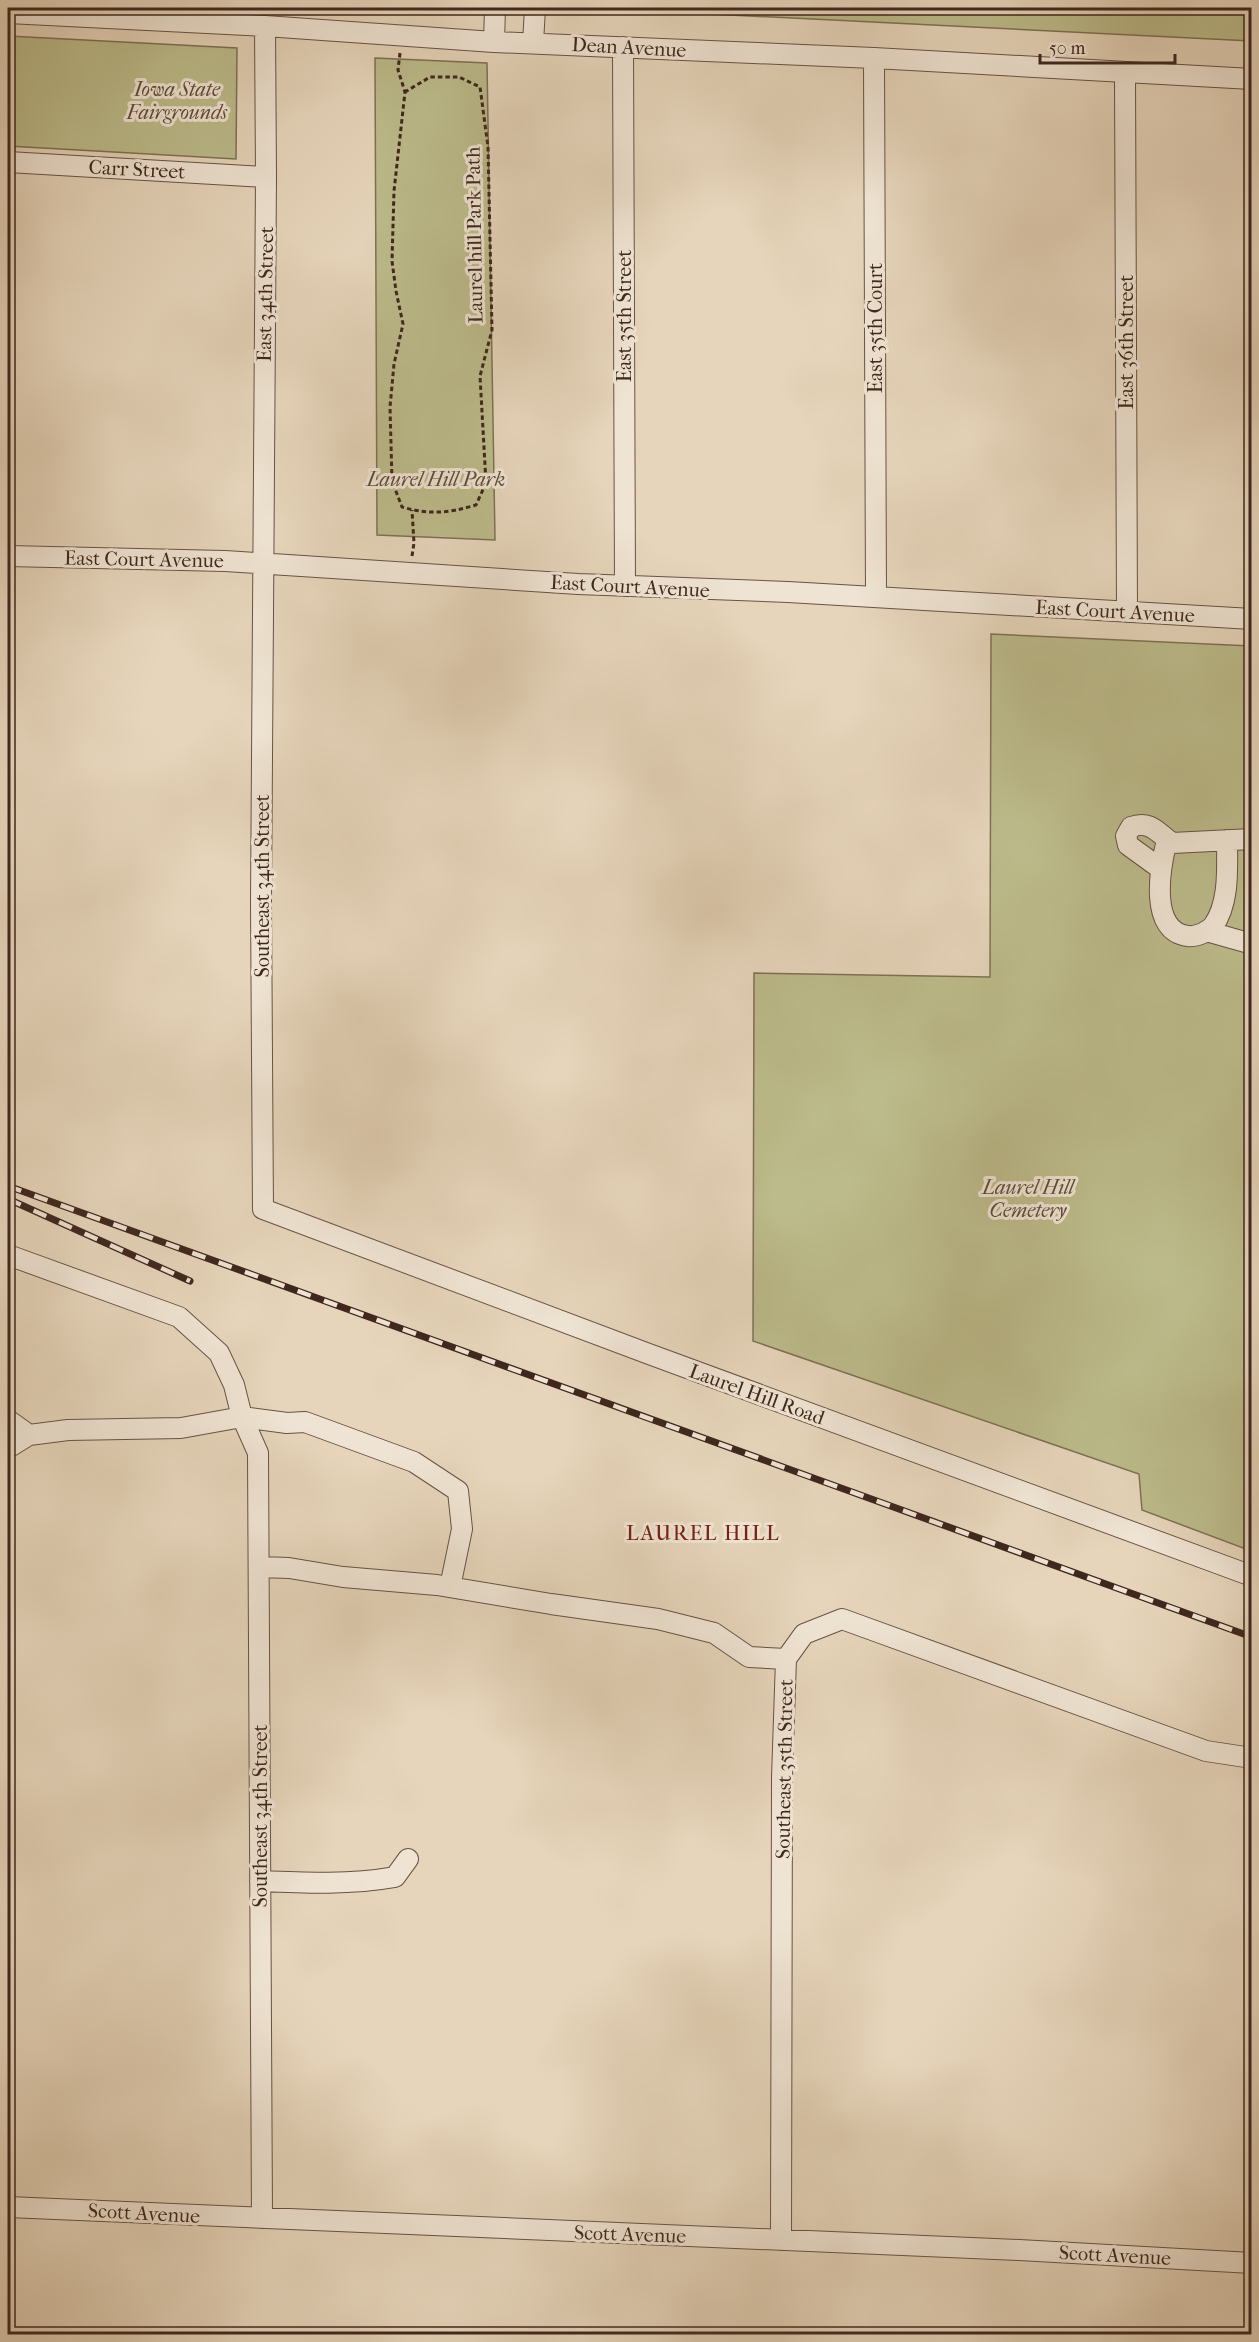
<svg xmlns="http://www.w3.org/2000/svg" width="1259" height="2342" viewBox="0 0 1259 2342" font-family="'IM FELL French Canon',serif">
<style>
.green{fill:#bcbb8b;stroke:#7e7154;stroke-width:1.5}
.lines{fill:none;stroke-linecap:round;stroke-linejoin:round}
.minor-casing{stroke:#695245;stroke-width:22}
.path{stroke:#3f271e;stroke-width:3;stroke-dasharray:4.5 3;stroke-linecap:butt}
.minor{stroke:#efe4d3;stroke-width:20}
.rail-casing{stroke:#3f271e;stroke-width:7}
.rail{stroke:#efe4d3;stroke-width:4.5;stroke-dasharray:14;stroke-linecap:butt}
.labels{text-anchor:middle;stroke-width:6;stroke-linejoin:round;paint-order:stroke}
.street-label{font-size:20px;fill:#3f271e;stroke:#efe4d3}
.park-label{font-size:20px;font-style:italic;fill:#5e4c39;stroke:#efe4d3}
.neighbourhood-label{font-size:21px;letter-spacing:1.5px;fill:#7a1f14;stroke:#efe4d3}
</style>
<rect width="100%" height="100%" fill="#e6d5bb"/>
<filter id="stains"><feTurbulence type="fractalNoise" baseFrequency=".00333" numOctaves="4"/><feColorMatrix values="0 0 0 0 .2 0 0 0 0 .09 0 0 0 0 .02 0 0 0 .5 -.17"/></filter>
<radialGradient id="worn" r=".72"><stop offset=".6" stop-color="#630" stop-opacity="0"/><stop offset="1" stop-color="#630" stop-opacity=".3"/></radialGradient>
<path class="green" d="M 590,8 L 1251,8 L 1251,41 Z
M 8,36 L 237,48 L 236,159 L 8,146 Z
M 375,58 L 487,63 L 495,540 L 377,535 Z
M 1251,595 L 1251,1551 L 1142,1510 L 1139,1474 L 753,1341 L 754,973 L 990,977 L 991,634 L 1251,646 Z"/>
<g class="lines">
<g class="minor-casing">
<path id="minor" d="M 8,13 L 265,26 L 494,42 L 874,58 L 1252,79
M 265,26 L 266,177 L 261,903 L 263,1209 L 649,1354 L 1252,1576
M 494,42 L 495,8
M 533,43 L 535,8
M 623,47 L 625,586
M 874,58 L 876,597
M 1125,72 L 1127,612
M 8,162 L 266,177
M 8,556 L 225,561 L 578,584 L 788,592 L 1252,619
M 1227,840 C 1227,867 1230,903 1213,926 C 1208,932 1196,937 1188,936 C 1149,932 1160,869 1166,844 L 1172,843 L 1252,839
M 1161,869 L 1128,845 L 1126,836 L 1131,827 C 1150,820 1157,832 1172,843
M 1206,931 L 1252,944
M 8,1255 L 179,1317 L 219,1353 L 234,1385 L 242,1417 L 258,1453 L 262,2218
M 8,1420 L 29,1435
M 8,1448 L 29,1435 L 68,1430 L 181,1428 L 242,1417 L 287,1423 L 305,1422 L 414,1462 L 458,1491 L 462,1529 L 450,1587
M 259,1567 L 289,1568 L 343,1577 L 437,1585 L 551,1604 L 658,1619 L 714,1633 L 749,1657 L 786,1659
M 260,1881 C 306,1883 350,1885 395,1877 L 408,1859
M 8,2207 L 1019,2250 L 1252,2263
M 781,2240 L 782,1777 L 786,1659 L 804,1634 L 842,1619 L 1206,1751 L 1252,1758"/>
</g>
<path class="path" d="M 400,53 L 398,70 L 405,92 L 394,191 L 392,261 L 396,291 L 403,324 L 394,364 L 390,407 L 392,481 L 402,507 C 429,515 449,513 476,505 L 486,483 L 480,376 L 492,330 L 488,147 L 480,87 L 459,77 L 430,77 L 405,92
M 412,556 L 414,543 L 412,510"/>
<use href="#minor" class="minor"/>
<g class="rail-casing">
<path id="rail" d="M 8,1186 L 1252,1637
M 8,1199 L 190,1281"/>
</g>
<use href="#rail" class="rail"/>
</g>
<g class="labels">
<g class="street-label">
<text transform="translate(629 47) rotate(3)" y="7">Dean Avenue</text>
<text transform="translate(137 169) rotate(3)" y="7">Carr Street</text>
<text transform="translate(474 235) rotate(-91)" y="7">Laurel hill Park Path</text>
<text transform="translate(265 294) rotate(-89)" y="7">East 34th Street</text>
<text transform="translate(624 316) rotate(-90)" y="7">East 35th Street</text>
<text transform="translate(875 328) rotate(-90)" y="7">East 35th Court</text>
<text transform="translate(1126 342) rotate(-90)" y="7">East 36th Street</text>
<text transform="translate(144 559) rotate(1)" y="7">East Court Avenue</text>
<text transform="translate(630 586) rotate(3)" y="7">East Court Avenue</text>
<text transform="translate(1115 611) rotate(3)" y="7">East Court Avenue</text>
<text transform="translate(262 886) rotate(-90)" y="7">Southeast 34th Street</text>
<text transform="translate(757 1394) rotate(20)" y="7">Laurel Hill Road</text>
<text transform="translate(784 1769) rotate(-89)" y="7">Southeast 35th Street</text>
<text transform="translate(260 1816) rotate(-90)" y="7">Southeast 34th Street</text>
<text transform="translate(144 2213) rotate(3)" y="7">Scott Avenue</text>
<text transform="translate(630 2234) rotate(2)" y="7">Scott Avenue</text>
<text transform="translate(1115 2255) rotate(3)" y="7">Scott Avenue</text>
</g>
<g class="park-label">
<text x="177" y="96">Iowa State<tspan x="177" dy="23">Fairgrounds</tspan></text>
<text x="436" y="486">Laurel Hill Park</text>
<text x="1028" y="1194">Laurel Hill<tspan x="1028" dy="23">Cemetery</tspan></text>
</g>
<g class="neighbourhood-label">
<text x="703" y="1540">LAUREL HILL</text>
</g>
</g>
<rect width="1259" height="2342" fill="none" stroke="#e6d5bb" stroke-width="30"/>
<rect x="9" y="9" width="1241" height="2324" fill="none" stroke="#3f271e" stroke-width="3"/>
<rect x="15" y="15" width="1229" height="2312" fill="none" stroke="#3f271e" stroke-width="1.5"/>
<path d="M1040 54v9h135v-9" fill="none" stroke="#3f271e" stroke-width="3"/>
<text x="1049" y="54" font-size="18" fill="#3f271e" stroke="#efe4d3" stroke-width="4.5" paint-order="stroke">50 m</text>
<rect width="100%" height="100%" filter="url(#stains)"/>
<rect width="100%" height="100%" fill="url(#worn)"/>
</svg>
